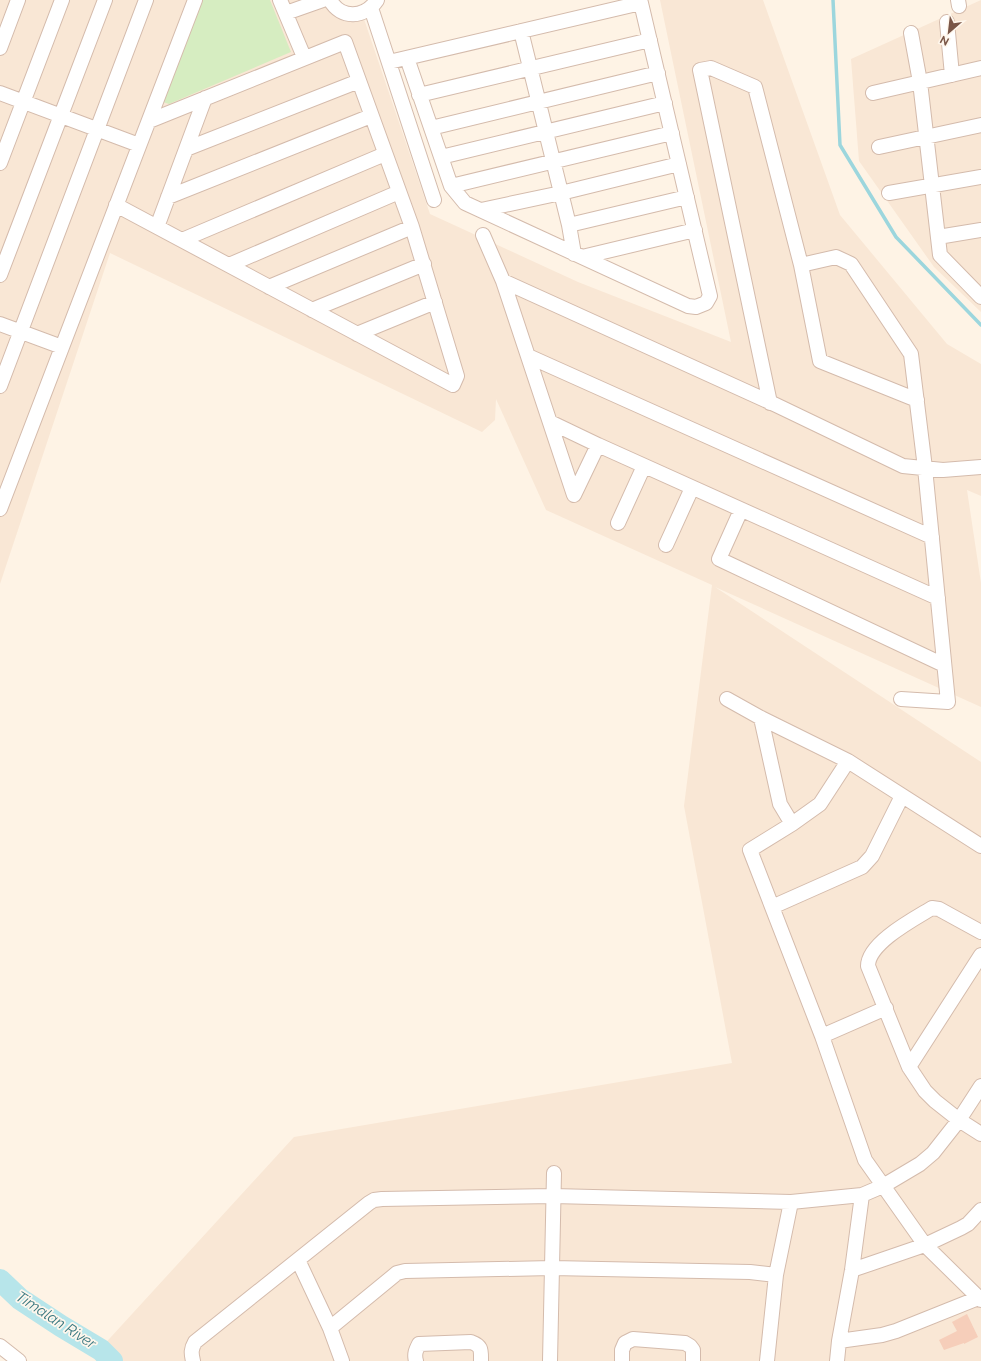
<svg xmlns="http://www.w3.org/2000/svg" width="981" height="1361" viewBox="0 0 981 1361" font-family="Raleway,sans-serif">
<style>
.residential{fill:#f9e7d5}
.green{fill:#d6edc1}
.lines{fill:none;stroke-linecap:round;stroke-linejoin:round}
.stream{stroke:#9cd6dd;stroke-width:3.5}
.river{stroke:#b7e5ea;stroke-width:22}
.building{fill:#f6ceba}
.minor-casing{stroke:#d4bbac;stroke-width:16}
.minor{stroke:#fff;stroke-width:14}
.labels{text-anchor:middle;stroke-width:3.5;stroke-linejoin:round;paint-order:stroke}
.water-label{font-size:15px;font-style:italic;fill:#3a7880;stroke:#fff7ed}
</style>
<rect width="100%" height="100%" fill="#fef3e5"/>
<path class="residential" d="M 0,0 L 325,0 L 331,12 L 353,18 L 364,19 L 430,214 L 578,282 L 731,342 L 660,0 L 763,0 L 840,215 L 947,344 L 981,364 L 981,496 L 967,490 L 981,583 L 981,707 L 715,587 L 981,762 L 981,1361 L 110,1361 L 100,1349 L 294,1137 L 732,1063 L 684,806 L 712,585 L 546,510 L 496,399 L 495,420 L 482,432 L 110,253 L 0,584 Z
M 981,0 L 981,312 L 934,267 L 859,161 L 851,59 Z"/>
<path class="green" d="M 202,0 L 270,0 L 291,52 L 169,104 L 163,102 Z"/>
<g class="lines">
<path class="stream" d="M 833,0 L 840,145 L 896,237 L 981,325"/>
<path class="river" d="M 0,1280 L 20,1299 L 61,1326 L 101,1350 L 112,1361"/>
</g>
<path class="building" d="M 967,1314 L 978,1337 L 964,1344 L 964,1343 L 944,1350 L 939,1340 L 957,1331 L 952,1322 Z"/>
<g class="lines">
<g class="minor-casing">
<path id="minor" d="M 280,0 L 304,57
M 330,0 C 341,20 365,18 377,0
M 958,0 L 959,6
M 371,8 L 434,200
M 286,13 L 323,0
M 947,22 L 952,75
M 521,31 L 569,225 L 574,254
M 911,33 L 920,82 L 940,255 L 981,297
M 0,48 L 18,0
M 389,62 L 641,3 L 710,296 L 706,303 L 696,307 L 688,306 L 465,203 L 451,186 L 407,58
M 0,93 L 139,145
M 873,93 L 981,68
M 419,95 L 650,40
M 431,128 L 658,73
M 879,147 L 981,125
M 186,149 L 359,81
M 441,157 L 665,103
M 0,163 L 62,0
M 451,186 L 672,133
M 889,193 L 981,177
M 168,197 L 371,116
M 116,205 L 453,385 L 457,376 L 412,227 L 345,42 L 149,121
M 481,210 L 561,193 L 679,164
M 569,225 L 687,197
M 157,227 L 205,98
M 483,235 L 503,281 L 574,495 L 598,445
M 938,237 L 981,230
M 182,240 L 385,154
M 582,257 L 695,230
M 229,265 L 399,192
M 801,265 L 836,257 L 851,264 L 911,354 L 925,468 L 948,702 L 901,699
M 0,275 L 105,0
M 503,281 L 776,405 L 903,466 L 943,470 L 981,467
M 269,287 L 412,227
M 312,310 L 424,264
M 0,324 L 62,347
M 357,334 L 435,302
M 528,356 L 932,537
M 0,386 L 146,0
M 770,403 L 700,70 L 711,68 L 755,87 L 801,265 L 820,361 L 917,400
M 550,422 L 598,445 L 938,598
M 0,509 L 195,0
M 741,510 L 719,559 L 944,665
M 618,523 L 644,466
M 666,545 L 692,488
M 727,699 L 761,718 L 848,761 L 981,846
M 761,718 L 780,804 L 792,824 L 820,804 L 848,761
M 792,824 L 750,850 L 822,1036 L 865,1160 L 925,1245 L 981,1300
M 772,907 L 862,867 L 872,856 L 902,796
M 981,932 L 939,909 L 932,908 C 914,919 868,943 868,966 L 909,1067 L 925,1091 L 935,1101 L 959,1120 L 981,1134
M 822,1036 L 886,1008
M 909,1067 L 981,955
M 298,1260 L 330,1328 L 342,1361
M 852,1270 L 925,1245 L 961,1228 L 968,1224 L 981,1210
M 330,1328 L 397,1273 L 405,1271 L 552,1268 L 750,1272 L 776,1275
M 839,1341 L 882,1335 L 896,1331 L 981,1297
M 0,1346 L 19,1361
M 193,1361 C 191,1353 191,1349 195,1342 L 369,1203 L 374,1200 L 382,1199 L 553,1196 L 791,1202 L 862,1195 L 883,1186 L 920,1164 L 933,1153 L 959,1120 L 981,1086
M 416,1361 C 414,1354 416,1350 419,1344 L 471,1342 C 482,1346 481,1350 481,1361
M 550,1361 L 554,1173
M 622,1361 L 622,1350 L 625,1343 L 633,1339 L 685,1343 L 690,1346 L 693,1350 L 693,1361
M 767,1361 L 776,1275 L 791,1202
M 837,1361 L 839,1341 L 852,1270 L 862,1195"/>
</g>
<use href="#minor" class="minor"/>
</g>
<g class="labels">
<g class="water-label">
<text transform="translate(56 1320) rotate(33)" y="5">Timalan River</text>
</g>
</g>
<g transform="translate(949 32) rotate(208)" stroke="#fff7ed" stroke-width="3" paint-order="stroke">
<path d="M0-3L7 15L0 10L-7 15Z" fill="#7a5647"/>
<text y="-6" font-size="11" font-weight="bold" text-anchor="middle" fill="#7a5647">N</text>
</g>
</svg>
